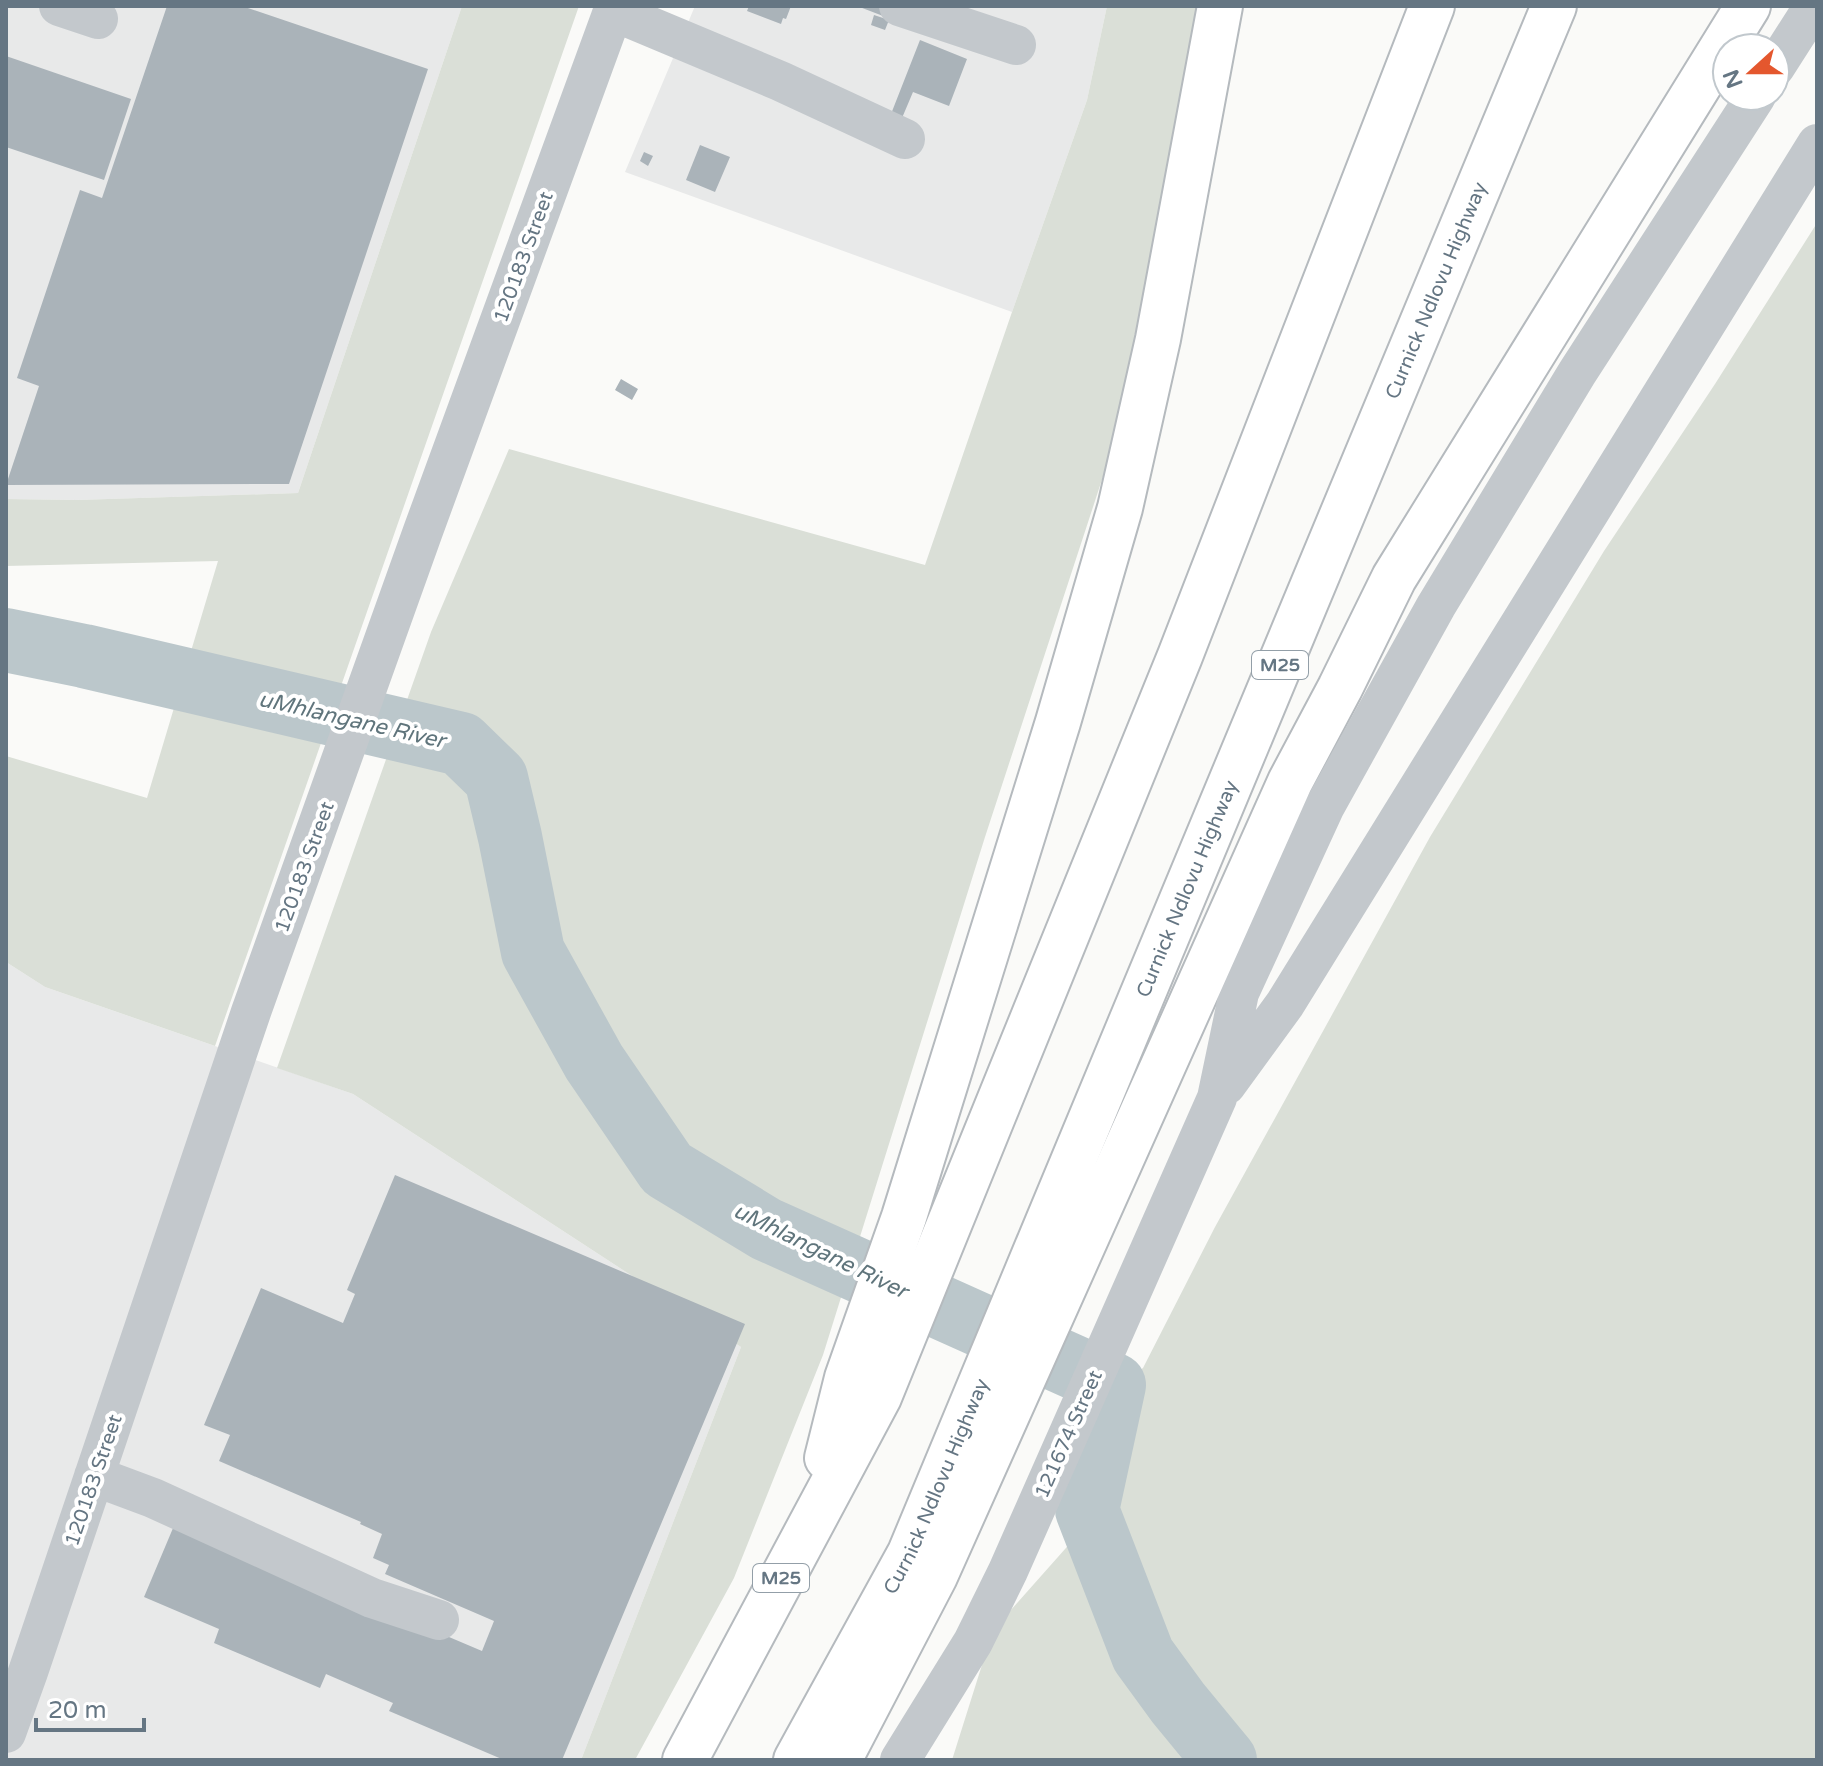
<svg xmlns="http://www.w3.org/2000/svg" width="1823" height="1766" viewBox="0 0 1823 1766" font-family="'Varela Round',sans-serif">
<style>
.built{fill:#e8e9e9}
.green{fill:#dadfd7}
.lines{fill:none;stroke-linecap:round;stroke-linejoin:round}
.river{stroke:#bbc7cb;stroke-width:64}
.building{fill:#aab3b9}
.major-casing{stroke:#b5babe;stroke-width:48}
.minor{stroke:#c3c8cc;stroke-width:40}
.major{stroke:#fff;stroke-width:44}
.labels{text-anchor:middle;stroke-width:8;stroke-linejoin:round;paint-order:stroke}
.shield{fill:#fff;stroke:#939fa8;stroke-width:2}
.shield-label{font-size:18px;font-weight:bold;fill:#657683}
.street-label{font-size:20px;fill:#657683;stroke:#fff}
.water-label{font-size:22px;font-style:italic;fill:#60757c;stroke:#fff}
</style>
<rect width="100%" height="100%" fill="#fafaf8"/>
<path class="built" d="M 6,6 L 462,6 L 298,493 L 77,500 L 6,499 Z
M 695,6 L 1107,6 L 1087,100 L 1012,312 L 625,172 Z
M 6,962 L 45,987 L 353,1094 L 741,1347 L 581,1760 L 6,1760 Z"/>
<path class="green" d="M 462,6 L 579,6 L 215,1046 L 45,987 L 6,962 L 6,756 L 147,798 L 218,561 L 6,566 L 6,499 L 77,500 L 298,493 Z
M 1107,6 L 1199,6 L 1156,242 L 1111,452 L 985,837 L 823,1355 L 734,1578 L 635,1760 L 581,1760 L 741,1347 L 353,1094 L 277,1068 L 431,632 L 509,449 L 925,565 L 1012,312 L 1087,100 Z
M 1817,223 L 1817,1760 L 952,1760 L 993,1630 L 1105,1504 L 1124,1386 L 1132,1375 L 1143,1368 L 1215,1227 L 1430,837 L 1604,551 L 1715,384 Z"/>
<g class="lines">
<path class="river" d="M 6,640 L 84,656 L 461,744 L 496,778 L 510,837 L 533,952 L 594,1062 L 667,1169 L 766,1229 L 1114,1385 L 1087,1510 L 1143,1655 L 1178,1703 L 1225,1760"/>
</g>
<path class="building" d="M 167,6 L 242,6 L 428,69 L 289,484 L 6,485 L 39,386 L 17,378 L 80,190 L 102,198 Z
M 749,6 L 791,6 L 786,19 L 783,18 L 781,24 L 747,11 Z
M 857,6 L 910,6 L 904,24 Z
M 874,15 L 889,20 L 885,30 L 871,25 Z
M 920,40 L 967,59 L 949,106 L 913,92 L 902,118 L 891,114 Z
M 6,56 L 131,99 L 104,180 L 6,147 Z
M 700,145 L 730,157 L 715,192 L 686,180 Z
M 644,152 L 653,156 L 648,166 L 640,161 Z
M 621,379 L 638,389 L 632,400 L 615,390 Z
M 395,1175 L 745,1324 L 562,1760 L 504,1760 L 389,1711 L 393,1703 L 326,1674 L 320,1688 L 214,1643 L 219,1629 L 144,1597 L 176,1521 L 482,1651 L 494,1621 L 385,1574 L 389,1565 L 373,1558 L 382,1534 L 360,1524 L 361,1522 L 219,1461 L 230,1435 L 204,1425 L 261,1288 L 343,1323 L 355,1294 L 347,1290 Z"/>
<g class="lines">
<g class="major-casing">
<g id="major">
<path d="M 827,1458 L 847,1378 L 904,1217 L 1058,722 L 1120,508 L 1158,339 L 1220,6"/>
<path d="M 685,1760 L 879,1397 L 1180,656 L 1432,6"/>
<path id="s1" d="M 796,1760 L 910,1553 L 1554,6"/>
<path d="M 839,1760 L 935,1576 L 1290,782 L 1340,688 L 1394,578 L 1748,6"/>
</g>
</g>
<path class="minor" d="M 59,6 L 98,19
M 899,6 L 1016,45
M 613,11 L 780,81 L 905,139
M 1775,67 L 1814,6
M 1226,1085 L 1285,1004 L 1817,144
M 94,1476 L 153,1498 L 372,1598 L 439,1620
M 6,1733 L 28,1672 L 251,1012 L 423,531 L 615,6
M 900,1760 L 973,1642 L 1008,1571 L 1217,1098 L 1239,993 L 1325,806 L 1436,606 L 1577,373 L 1756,96"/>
<use href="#major" class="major"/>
</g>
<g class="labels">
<g class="shield">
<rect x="1252" y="651" width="56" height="28" rx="6"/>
<rect x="753" y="1564" width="56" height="28" rx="6"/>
</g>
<g class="shield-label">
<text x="1280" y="671">M25</text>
<text x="781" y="1584">M25</text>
</g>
<g class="street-label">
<text transform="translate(523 257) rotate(-70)" y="7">120183 Street</text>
<text dy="7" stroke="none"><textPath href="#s1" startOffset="1604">Curnick Ndlovu Highway</textPath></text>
<text transform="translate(304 867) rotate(-70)" y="7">120183 Street</text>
<text dy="7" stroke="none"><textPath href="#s1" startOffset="956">Curnick Ndlovu Highway</textPath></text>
<text transform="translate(1068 1434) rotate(-66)" y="7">121674 Street</text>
<text transform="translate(93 1480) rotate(-71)" y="7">120183 Street</text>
<text dy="7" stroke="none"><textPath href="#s1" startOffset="308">Curnick Ndlovu Highway</textPath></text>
</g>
<g class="water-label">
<text transform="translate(352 719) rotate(13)" y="8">uMhlangane River</text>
<text transform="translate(821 1250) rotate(26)" y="8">uMhlangane River</text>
</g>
</g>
<rect width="1823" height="1766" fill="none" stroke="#657683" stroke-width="16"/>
<g transform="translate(1751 72) rotate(249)"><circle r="38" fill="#ffffff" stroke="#c1c8cd" stroke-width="2"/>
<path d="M0-6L14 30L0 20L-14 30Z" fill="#e4572e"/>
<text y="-12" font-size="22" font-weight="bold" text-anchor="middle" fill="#657683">N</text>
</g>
<path d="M36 1718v12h108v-12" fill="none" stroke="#657683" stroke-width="4"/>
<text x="48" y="1718" font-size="24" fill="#657683" stroke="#ffffff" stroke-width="6" paint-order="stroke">20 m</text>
</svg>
